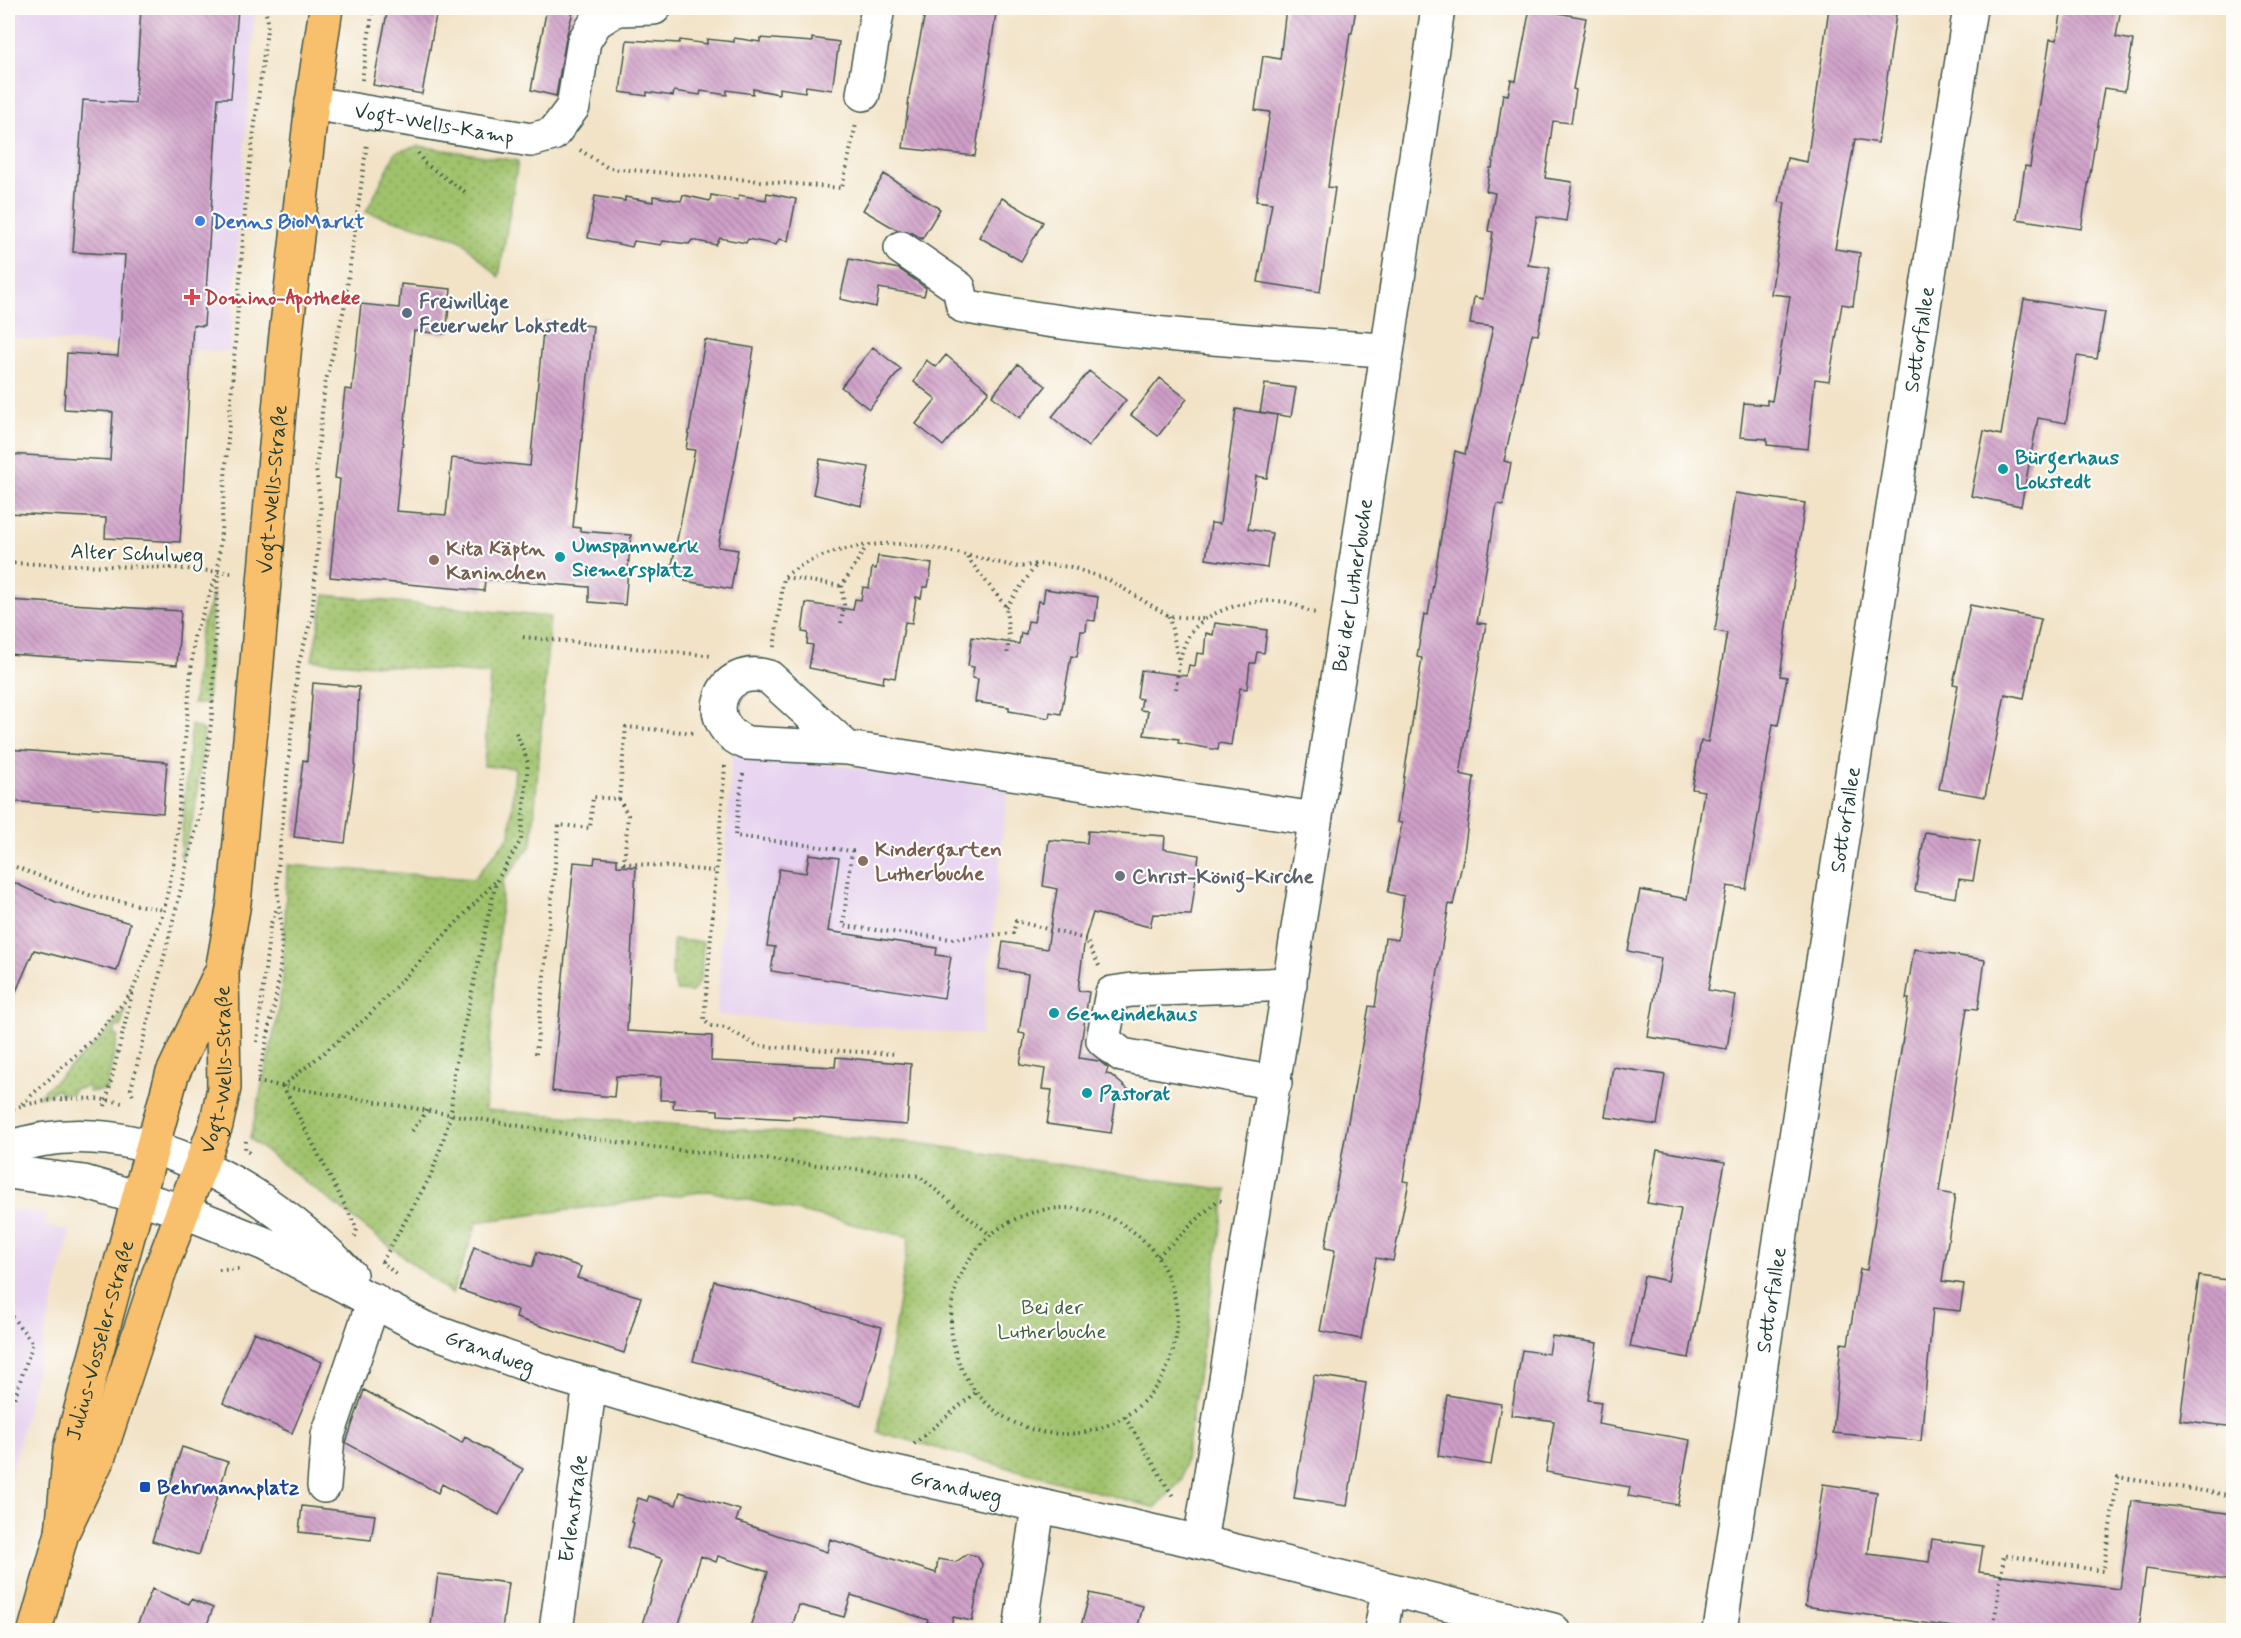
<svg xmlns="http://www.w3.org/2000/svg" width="2241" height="1638" viewBox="0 0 2241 1638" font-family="Mynerve,sans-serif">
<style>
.built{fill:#e6d2f0}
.green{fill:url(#green-dots);stroke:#608050;stroke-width:1.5}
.building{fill:url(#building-back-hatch)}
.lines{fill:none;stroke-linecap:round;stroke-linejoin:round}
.minor-casing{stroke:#3f564a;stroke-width:36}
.major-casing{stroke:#3f564a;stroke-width:36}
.path{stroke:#3f564a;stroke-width:4;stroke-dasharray:1.5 4.5;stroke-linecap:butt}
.minor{stroke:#fff;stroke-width:33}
.major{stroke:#f8bf6c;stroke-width:33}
.shop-dot{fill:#3f7fe0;stroke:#fdfcf7;stroke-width:2}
.health-dot{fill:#e0444e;stroke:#fdfcf7;stroke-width:2}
.service-dot{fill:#5c6f8a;stroke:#fdfcf7;stroke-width:2}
.culture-dot{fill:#0f9aa8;stroke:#fdfcf7;stroke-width:2}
.education-dot{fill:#8d6e63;stroke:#fdfcf7;stroke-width:2}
.worship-dot{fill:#6b7280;stroke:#fdfcf7;stroke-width:2}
.transit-dot{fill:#1a4fb4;stroke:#fdfcf7;stroke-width:2}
.labels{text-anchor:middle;stroke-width:4.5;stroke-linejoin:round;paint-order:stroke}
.street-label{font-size:21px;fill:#1f3d34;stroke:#fdfcf7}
.shop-label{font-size:21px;font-weight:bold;fill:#366cbe;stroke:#fdfcf7;text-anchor:start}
.health-label{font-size:21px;font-weight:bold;fill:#be3a42;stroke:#fdfcf7;text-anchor:start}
.service-label{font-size:21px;font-weight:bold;fill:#4e5e75;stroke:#fdfcf7;text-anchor:start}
.culture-label{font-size:21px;font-weight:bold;fill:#0d838f;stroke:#fdfcf7;text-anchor:start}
.education-label{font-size:21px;font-weight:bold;fill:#785e54;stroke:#fdfcf7;text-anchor:start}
.worship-label{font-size:21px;font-weight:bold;fill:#5b616d;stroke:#fdfcf7;text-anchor:start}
.park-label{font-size:21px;fill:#3f5e42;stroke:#fdfcf7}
.transit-label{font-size:21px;font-weight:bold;fill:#164399;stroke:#fdfcf7;text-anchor:start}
</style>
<defs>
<pattern id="green-dots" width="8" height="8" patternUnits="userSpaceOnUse" patternTransform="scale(1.5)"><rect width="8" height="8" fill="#a0c26c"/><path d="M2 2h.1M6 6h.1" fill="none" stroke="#829f5a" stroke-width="1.8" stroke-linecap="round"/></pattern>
<pattern id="building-back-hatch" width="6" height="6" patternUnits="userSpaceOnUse" patternTransform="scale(1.5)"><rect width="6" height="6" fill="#cf9fc8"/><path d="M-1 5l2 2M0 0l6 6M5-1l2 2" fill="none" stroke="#a783a3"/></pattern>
</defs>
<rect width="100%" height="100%" fill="#fdfcf7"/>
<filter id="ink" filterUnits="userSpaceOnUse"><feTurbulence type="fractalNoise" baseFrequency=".0167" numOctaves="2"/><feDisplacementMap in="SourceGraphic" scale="12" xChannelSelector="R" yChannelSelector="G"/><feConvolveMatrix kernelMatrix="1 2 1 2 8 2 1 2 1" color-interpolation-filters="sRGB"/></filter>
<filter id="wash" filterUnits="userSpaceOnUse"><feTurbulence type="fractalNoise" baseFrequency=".008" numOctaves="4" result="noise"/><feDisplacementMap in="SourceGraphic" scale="24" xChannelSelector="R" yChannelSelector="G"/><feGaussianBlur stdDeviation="1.35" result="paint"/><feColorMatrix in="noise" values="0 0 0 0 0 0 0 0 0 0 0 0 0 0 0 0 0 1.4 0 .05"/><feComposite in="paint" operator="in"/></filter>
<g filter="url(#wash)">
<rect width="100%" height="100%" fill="#f2e3c7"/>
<path class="built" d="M 8,8 L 255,8 L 230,352 L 8,338 Z
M 732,751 L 1008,788 L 981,1035 L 717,1015 Z
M 8,1208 L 47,1214 L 44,1225 L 70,1231 L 8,1489 Z"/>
<path class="green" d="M 418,146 L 518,161 L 499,277 L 460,239 L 366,212 L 396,152 Z
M 213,593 L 207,704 L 193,704 L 200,632 Z
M 325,595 L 550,617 L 532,845 L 503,881 L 485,1110 L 918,1143 L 1227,1190 L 1182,1480 L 1156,1508 L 878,1432 L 909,1237 L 709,1191 L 477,1222 L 452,1294 L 250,1139 L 276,1023 L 283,978 L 287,865 L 474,879 L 510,835 L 515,768 L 484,766 L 490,674 L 312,660 Z
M 191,725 L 204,731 L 195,811 L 182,858 L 180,855 Z
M 673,940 L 703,942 L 701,979 L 692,992 L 677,991 L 672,977 Z
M 125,1009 L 121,1027 L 116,1026 L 114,1035 L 118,1036 L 106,1090 L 89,1092 L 89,1087 L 73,1089 L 73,1093 L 60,1094 L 59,1090 L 51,1091 L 51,1095 L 38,1096 L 100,1040 Z"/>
<g id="blocks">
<path class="building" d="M 141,8 L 238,8 L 231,98 L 218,98 L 204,326 L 193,325 L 180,542 L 105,538 L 106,518 L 8,513 L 8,454 L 110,460 L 113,412 L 64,409 L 67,353 L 118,356 L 120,332 L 125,255 L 73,252 L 83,100 L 135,103 Z
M 388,8 L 436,15 L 422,94 L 373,85 Z
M 547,8 L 574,8 L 566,38 L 556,96 L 531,90 Z
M 926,8 L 966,8 L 996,13 L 975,156 L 903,148 L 910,89 Z
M 1286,8 L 1356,8 L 1352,33 L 1350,33 L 1328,187 L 1335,188 L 1320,292 L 1258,282 L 1272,203 L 1256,201 L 1270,112 L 1255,110 L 1263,56 L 1280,59 Z
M 1530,8 L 1586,18 L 1573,89 L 1576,90 L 1571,123 L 1553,121 L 1545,178 L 1572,182 L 1566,221 L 1537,216 L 1528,265 L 1550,268 L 1538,335 L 1532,334 L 1504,461 L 1511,463 L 1503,505 L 1497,504 L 1477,623 L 1486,624 L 1460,774 L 1474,777 L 1463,860 L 1453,905 L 1449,904 L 1403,1181 L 1409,1182 L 1393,1261 L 1376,1258 L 1361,1339 L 1320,1331 L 1335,1250 L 1325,1248 L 1369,1006 L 1375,1007 L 1385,938 L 1398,940 L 1404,896 L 1388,892 L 1402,823 L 1397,822 L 1422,658 L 1417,657 L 1424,614 L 1428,615 L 1455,451 L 1465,454 L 1493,327 L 1470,324 L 1474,297 L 1483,299 L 1493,232 L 1488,231 L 1495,193 L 1486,191 L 1490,168 L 1492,168 L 1503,94 L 1508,95 L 1511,80 L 1516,81 Z
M 1829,8 L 1896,14 L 1878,143 L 1855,139 L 1835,249 L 1860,253 L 1853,306 L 1842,304 L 1829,381 L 1815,379 L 1808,449 L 1767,445 L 1767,439 L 1740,437 L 1744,403 L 1767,405 L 1767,400 L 1772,401 L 1790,296 L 1771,294 L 1785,203 L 1779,202 L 1787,158 L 1807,162 Z
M 2062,8 L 2121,8 L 2116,37 L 2133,40 L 2125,91 L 2104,88 L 2081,229 L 2017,219 L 2025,166 L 2030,167 L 2050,39 L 2057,40 Z
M 734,38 L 760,42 L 760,38 L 812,42 L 812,38 L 839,42 L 832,90 L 806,86 L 805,92 L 779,88 L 779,94 L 753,89 L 753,94 L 727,90 L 727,95 L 701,91 L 700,95 L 674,91 L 673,96 L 647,92 L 647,96 L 620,92 L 627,40 L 679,43 L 680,40 L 707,44 L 707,39 L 734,42 Z
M 884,174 L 940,209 L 922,239 L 911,232 L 897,230 L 863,210 Z
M 767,193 L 796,199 L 788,241 L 779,239 L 776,245 L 748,239 L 746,243 L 720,238 L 716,245 L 692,240 L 689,244 L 663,241 L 661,245 L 634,241 L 632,247 L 588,238 L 595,196 L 625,201 L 625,197 L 653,202 L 653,196 L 681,201 L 683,195 L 710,201 L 711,195 L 738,200 L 739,195 L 766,200 Z
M 1002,198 L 1043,222 L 1021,261 L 979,237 Z
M 849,259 L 899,269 L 926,288 L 924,296 L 879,288 L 876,307 L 840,299 Z
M 401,284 L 451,289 L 446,334 L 414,331 L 396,511 L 446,515 L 452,458 L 530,466 L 544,321 L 593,326 L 573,527 L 580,528 L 580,531 L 631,535 L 625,605 L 589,602 L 589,587 L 485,579 L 484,591 L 330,577 L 340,479 L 335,478 L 345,389 L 352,390 L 361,304 L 399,308 Z
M 2024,299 L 2105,312 L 2097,359 L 2077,356 L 2066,423 L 2038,418 L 2021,506 L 1971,496 L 1984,431 L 2001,435 Z
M 705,340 L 754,348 L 736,457 L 718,547 L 738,550 L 731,589 L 685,581 L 685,578 L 670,575 L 695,450 L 686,449 Z
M 873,347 L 901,369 L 869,409 L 841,387 Z
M 946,355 L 989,391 L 943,446 L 916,424 L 936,399 L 914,382 L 926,360 L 936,367 Z
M 1018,364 L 1046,386 L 1020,418 L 992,396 Z
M 1089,371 L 1126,400 L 1088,447 L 1052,417 Z
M 1160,378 L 1187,399 L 1158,436 L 1131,415 Z
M 1265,384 L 1296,388 L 1291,417 L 1260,412 Z
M 1236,409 L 1277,415 L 1267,478 L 1256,476 L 1248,529 L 1272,533 L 1267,568 L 1206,559 L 1211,523 L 1220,524 Z
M 820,459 L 869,467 L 862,506 L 813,494 Z
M 1735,493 L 1805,503 L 1780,676 L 1787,677 L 1778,725 L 1773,724 L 1746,889 L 1727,886 L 1708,990 L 1735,995 L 1727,1049 L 1648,1037 L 1661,958 L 1628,951 L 1640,890 L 1687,899 L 1704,791 L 1692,789 L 1701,741 L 1708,742 L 1727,633 L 1715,631 Z
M 878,556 L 932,564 L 928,587 L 923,587 L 921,598 L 916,597 L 912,623 L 905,622 L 895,678 L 884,676 L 883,683 L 809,668 L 813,645 L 807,644 L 808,633 L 802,632 L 806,603 L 853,610 L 855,599 L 861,600 L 863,587 L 869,588 L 872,568 L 876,569 Z
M 1045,589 L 1098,597 L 1095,621 L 1087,620 L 1086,631 L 1081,631 L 1077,657 L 1071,656 L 1061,714 L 1050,712 L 1049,718 L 1009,711 L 1009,707 L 975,702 L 978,679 L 972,678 L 974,667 L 968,666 L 972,637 L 1019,644 L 1021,633 L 1026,634 L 1028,621 L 1034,622 L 1038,601 L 1043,602 Z
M 8,600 L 181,611 L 177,665 L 8,654 Z
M 1970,605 L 2041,619 L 2024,698 L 2005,694 L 1985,797 L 1939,789 L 1958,685 L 1953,684 Z
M 1215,623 L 1267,630 L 1264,653 L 1257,652 L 1255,663 L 1250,663 L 1247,689 L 1240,688 L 1231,745 L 1219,743 L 1218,750 L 1178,743 L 1179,739 L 1144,735 L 1148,711 L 1140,710 L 1142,699 L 1137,698 L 1141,670 L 1187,676 L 1189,665 L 1195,666 L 1197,653 L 1204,654 L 1206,633 L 1213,635 Z
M 313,683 L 359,687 L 355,767 L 345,843 L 294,837 L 303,760 L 307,761 Z
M 8,749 L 167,762 L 163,813 L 8,801 Z
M 1088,831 L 1165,836 L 1164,849 L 1199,855 L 1191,915 L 1153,914 L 1150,927 L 1093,913 L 1085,938 L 1078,990 L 1089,992 L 1079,1058 L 1099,1061 L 1108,1068 L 1106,1074 L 1111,1075 L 1131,1092 L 1116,1099 L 1111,1133 L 1047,1124 L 1052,1090 L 1042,1089 L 1045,1069 L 1020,1065 L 1025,1034 L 1019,1033 L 1028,974 L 999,969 L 1003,942 L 1047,949 L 1057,889 L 1043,886 L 1049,840 L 1087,843 Z
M 1925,832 L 1980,841 L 1973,881 L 1959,879 L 1956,898 L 1915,891 Z
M 809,854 L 839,858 L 828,931 L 937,948 L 936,955 L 951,957 L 944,998 L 771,971 L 775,947 L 767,946 L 779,869 L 806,873 Z
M 595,857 L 617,859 L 617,866 L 636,867 L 627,1031 L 712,1036 L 711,1061 L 835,1067 L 836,1057 L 911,1064 L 907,1125 L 793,1116 L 793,1119 L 718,1115 L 718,1110 L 673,1108 L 674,1100 L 660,1100 L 661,1077 L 616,1076 L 614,1097 L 552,1091 L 574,862 L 594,864 Z
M 8,880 L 56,902 L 130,923 L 117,971 L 34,950 L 8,1010 Z
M 1914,949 L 1985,960 L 1978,1009 L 1967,1008 L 1939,1192 L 1955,1195 L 1942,1281 L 1964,1284 L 1960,1311 L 1933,1308 L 1921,1441 L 1833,1433 L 1841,1343 L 1848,1344 L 1860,1269 L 1867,1270 L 1909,999 L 1906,999 Z
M 1613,1067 L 1665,1075 L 1657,1125 L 1605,1117 Z
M 1657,1150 L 1725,1162 L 1689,1358 L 1630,1347 L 1644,1276 L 1668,1281 L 1681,1209 L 1647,1203 Z
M 474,1247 L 532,1267 L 537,1252 L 581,1267 L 577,1278 L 641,1297 L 624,1353 L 516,1318 L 518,1310 L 460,1290 Z
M 2199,1276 L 2234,1281 L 2234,1427 L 2180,1420 Z
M 714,1281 L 882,1327 L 861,1405 L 693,1361 Z
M 254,1332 L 322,1362 L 292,1433 L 223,1403 Z
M 1552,1336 L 1597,1343 L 1588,1400 L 1601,1402 L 1598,1424 L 1690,1440 L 1678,1505 L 1628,1496 L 1630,1487 L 1546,1472 L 1554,1421 L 1511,1415 L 1522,1350 L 1549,1354 Z
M 1314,1375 L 1366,1383 L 1347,1506 L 1294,1498 Z
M 364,1390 L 462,1443 L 465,1437 L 523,1469 L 499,1515 L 442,1484 L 438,1493 L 346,1443 Z
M 1447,1395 L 1501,1404 L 1491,1465 L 1438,1456 Z
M 182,1447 L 228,1462 L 199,1555 L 152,1541 Z
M 1823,1484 L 1877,1492 L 1868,1554 L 1929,1562 L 1932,1539 L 1983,1546 L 1979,1572 L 2120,1589 L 2132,1501 L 2234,1514 L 2234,1581 L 2146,1569 L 2138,1630 L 1974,1630 L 1805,1606 Z
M 680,1492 L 740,1510 L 736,1521 L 827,1552 L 830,1539 L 936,1573 L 938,1559 L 956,1562 L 967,1554 L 977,1556 L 982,1564 L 972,1621 L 953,1617 L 951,1627 L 927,1622 L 928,1620 L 851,1595 L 844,1617 L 799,1605 L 791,1630 L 749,1630 L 768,1572 L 718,1556 L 716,1562 L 701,1556 L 677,1630 L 640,1630 L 663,1559 L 627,1547 L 634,1523 L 631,1522 L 638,1498 L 647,1501 L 649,1496 L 676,1505 Z
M 302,1506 L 375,1515 L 371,1540 L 299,1532 Z
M 438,1574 L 508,1583 L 502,1630 L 473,1630 L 431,1625 Z
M 152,1589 L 189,1604 L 191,1599 L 213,1608 L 205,1630 L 135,1630 Z
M 1090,1593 L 1143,1606 L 1137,1630 L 1080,1630 Z"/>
</g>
</g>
<g filter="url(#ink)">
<use href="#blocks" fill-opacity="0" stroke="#3f564a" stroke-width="1.5"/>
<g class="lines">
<g class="minor-casing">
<g id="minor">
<path d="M 863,94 L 878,8"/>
<path id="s1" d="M 312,103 L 531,140 L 553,134 L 573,107 L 584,41 L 596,22 L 617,9 L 654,8"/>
<path d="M 901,248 L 959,288 L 963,306 C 1102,333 1245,341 1385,350"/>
<path d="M 847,748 L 747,743 C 698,725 719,662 769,677 L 847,748 L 1315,819"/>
<path d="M 1275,1083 L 1122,1055 L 1103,1040 L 1112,993 L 1132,990 L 1290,984"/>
<path d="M 8,1148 C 134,1106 264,1187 350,1275"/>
<path id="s2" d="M 8,1172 L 84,1182 L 183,1211 L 265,1244 L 424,1328 L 550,1373 L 882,1470 L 1200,1542 L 1553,1630"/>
<path d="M 324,1486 L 328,1435 L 374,1300"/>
<path id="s3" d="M 1200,1542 L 1348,616 L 1438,8"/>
<path id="s4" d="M 556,1630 L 590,1384"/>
<path d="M 1020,1630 L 1038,1507"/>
<path d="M 1381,1630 L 1388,1591"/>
<path id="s5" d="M 1720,1630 L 1970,8"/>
</g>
</g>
<g class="major-casing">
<g id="major">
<path id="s6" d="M 62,1533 L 99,1456 L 158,1276 L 216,1125 L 224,1088 L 222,971 L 234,903 L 252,719 L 285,343 L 312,103 L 326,8"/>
<path id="s7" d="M 35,1630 L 62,1533 L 70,1449 L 172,1075 L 218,978"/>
</g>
</g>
<path class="path" d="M 362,80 L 373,8
M 580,150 L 608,168 L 842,188 L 856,124
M 418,153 L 424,163 L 468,194
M 967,557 L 1006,607 L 1009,637 L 1007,656
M 8,563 L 174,568 L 234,573
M 785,577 L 842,586
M 1006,607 L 1037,564
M 1169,616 L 1179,662
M 841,623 L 844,605 L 842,586 L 866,547
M 523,637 L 714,656
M 774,647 L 784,577 C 817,551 869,540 911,545 C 947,549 984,560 1019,567 L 1037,564 L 1071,567 L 1109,580 L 1169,616 L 1204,619
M 1176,689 C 1178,672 1179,655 1187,639 C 1201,609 1256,597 1286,602 C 1297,604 1306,612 1317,613
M 725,766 L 704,1020 L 710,1026 L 726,1028 L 758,1046 L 896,1054
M 743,774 L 735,836 L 852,851 L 843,926 L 951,939 L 1013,933 L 1016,921 L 1086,939 L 1099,966
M 619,799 L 628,815 L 624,863 L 714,871
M 16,867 L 92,896 L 164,910
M 257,1042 L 270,926 L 277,908
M 536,1054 L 559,825 L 590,828 L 593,797 L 619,799 L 626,727 L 694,733
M 258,1079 C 268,1032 284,978 281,929 C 281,912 277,895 277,878 L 298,666 L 312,616 L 321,510 L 316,469 L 325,384 L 344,309 L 367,143
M 257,1082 L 634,1145 L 919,1176 L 989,1234
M 133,1095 L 131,1089 L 200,813 L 212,715 L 218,571 L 247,186 L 268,22 L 265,8
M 22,1104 L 95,1037 L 133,991
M 105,1106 L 133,990 L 164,910 L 175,856 L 194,637 L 216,577
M 8,1111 C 35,1098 92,1095 122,1103
M 412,1131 L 428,1109
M 246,1141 L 245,1149 L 252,1155
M951 1321a113 113 0 1 1 226 0a113 113 0 1 1-226 0Z
M 355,1237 L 357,1229 L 283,1086 L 365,1019 L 495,882
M 1158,1256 L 1218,1200 L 1222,1201
M 381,1261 L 398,1276
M 382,1262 L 431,1175 L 442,1144 L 451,1113 L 454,1072 L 496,882 L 521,840 L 528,763 L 516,732
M 219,1270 L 240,1269
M 8,1312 L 33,1343 L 14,1399 L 8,1403
M 1125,1417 L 1174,1498
M 914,1444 L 976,1392
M 1993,1630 L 2004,1555 L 2103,1571 L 2118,1477 L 2234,1496"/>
<use href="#minor" class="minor"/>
<use href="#major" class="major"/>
</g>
</g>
<circle class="shop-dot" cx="200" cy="221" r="6"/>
<path class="health-dot" d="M189 288h6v6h6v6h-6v6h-6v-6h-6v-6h6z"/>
<circle class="service-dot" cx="407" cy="313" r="6"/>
<g class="culture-dot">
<circle cx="2003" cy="469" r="6"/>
<circle cx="560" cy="557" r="6"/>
<circle cx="1054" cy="1013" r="6"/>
<circle cx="1087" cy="1093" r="6"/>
</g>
<g class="education-dot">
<circle cx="434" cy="560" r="6"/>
<circle cx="863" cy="861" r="6"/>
</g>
<circle class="worship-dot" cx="1120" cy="876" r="6"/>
<rect class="transit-dot" x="139" y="1481" width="12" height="12" rx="3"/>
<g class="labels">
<g class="street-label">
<text dy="7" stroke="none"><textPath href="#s1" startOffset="124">Vogt-Wells-Kamp</textPath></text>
<text dy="7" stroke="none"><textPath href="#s5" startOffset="1306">Sottorfallee</textPath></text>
<text dy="7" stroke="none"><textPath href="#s6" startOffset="1076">Vogt-Wells-Straße</textPath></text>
<text transform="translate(137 553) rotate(2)" y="7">Alter Schulweg</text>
<text dy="7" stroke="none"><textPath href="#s3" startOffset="969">Bei der Lutherbuche</textPath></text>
<text dy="7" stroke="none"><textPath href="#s5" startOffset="820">Sottorfallee</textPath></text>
<text dy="7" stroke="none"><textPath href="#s6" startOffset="492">Vogt-Wells-Straße</textPath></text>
<text dy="7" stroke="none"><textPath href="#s5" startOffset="334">Sottorfallee</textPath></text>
<text dy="7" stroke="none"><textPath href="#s7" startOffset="298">Julius-Vosseler-Straße</textPath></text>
<text dy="7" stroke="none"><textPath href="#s2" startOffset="518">Grandweg</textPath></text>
<text dy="7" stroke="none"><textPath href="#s2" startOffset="1004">Grandweg</textPath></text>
<text dy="7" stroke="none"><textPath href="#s4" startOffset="123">Erlenstraße</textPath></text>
</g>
<g class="shop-label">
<text x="212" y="228">Denns BioMarkt</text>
</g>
<g class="health-label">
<text x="204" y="304">Domino-Apotheke</text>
</g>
<g class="service-label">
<text x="419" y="308">Freiwillige<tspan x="419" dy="24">Feuerwehr Lokstedt</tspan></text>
</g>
<g class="culture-label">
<text x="2015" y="464">Bürgerhaus<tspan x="2015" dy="24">Lokstedt</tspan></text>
<text x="572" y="552">Umspannwerk<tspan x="572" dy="24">Siemersplatz</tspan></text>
<text x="1066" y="1020">Gemeindehaus</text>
<text x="1099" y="1100">Pastorat</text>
</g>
<g class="education-label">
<text x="446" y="555">Kita Käptn<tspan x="446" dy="24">Kaninchen</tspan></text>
<text x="875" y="856">Kindergarten<tspan x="875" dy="24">Lutherbuche</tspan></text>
</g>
<g class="worship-label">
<text x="1132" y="883">Christ-König-Kirche</text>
</g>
<g class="park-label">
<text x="1052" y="1314">Bei der<tspan x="1052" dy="24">Lutherbuche</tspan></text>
</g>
<g class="transit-label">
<text x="157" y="1494">Behrmannplatz</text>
</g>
</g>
<rect width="2241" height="1638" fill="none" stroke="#fdfcf7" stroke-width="30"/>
</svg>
